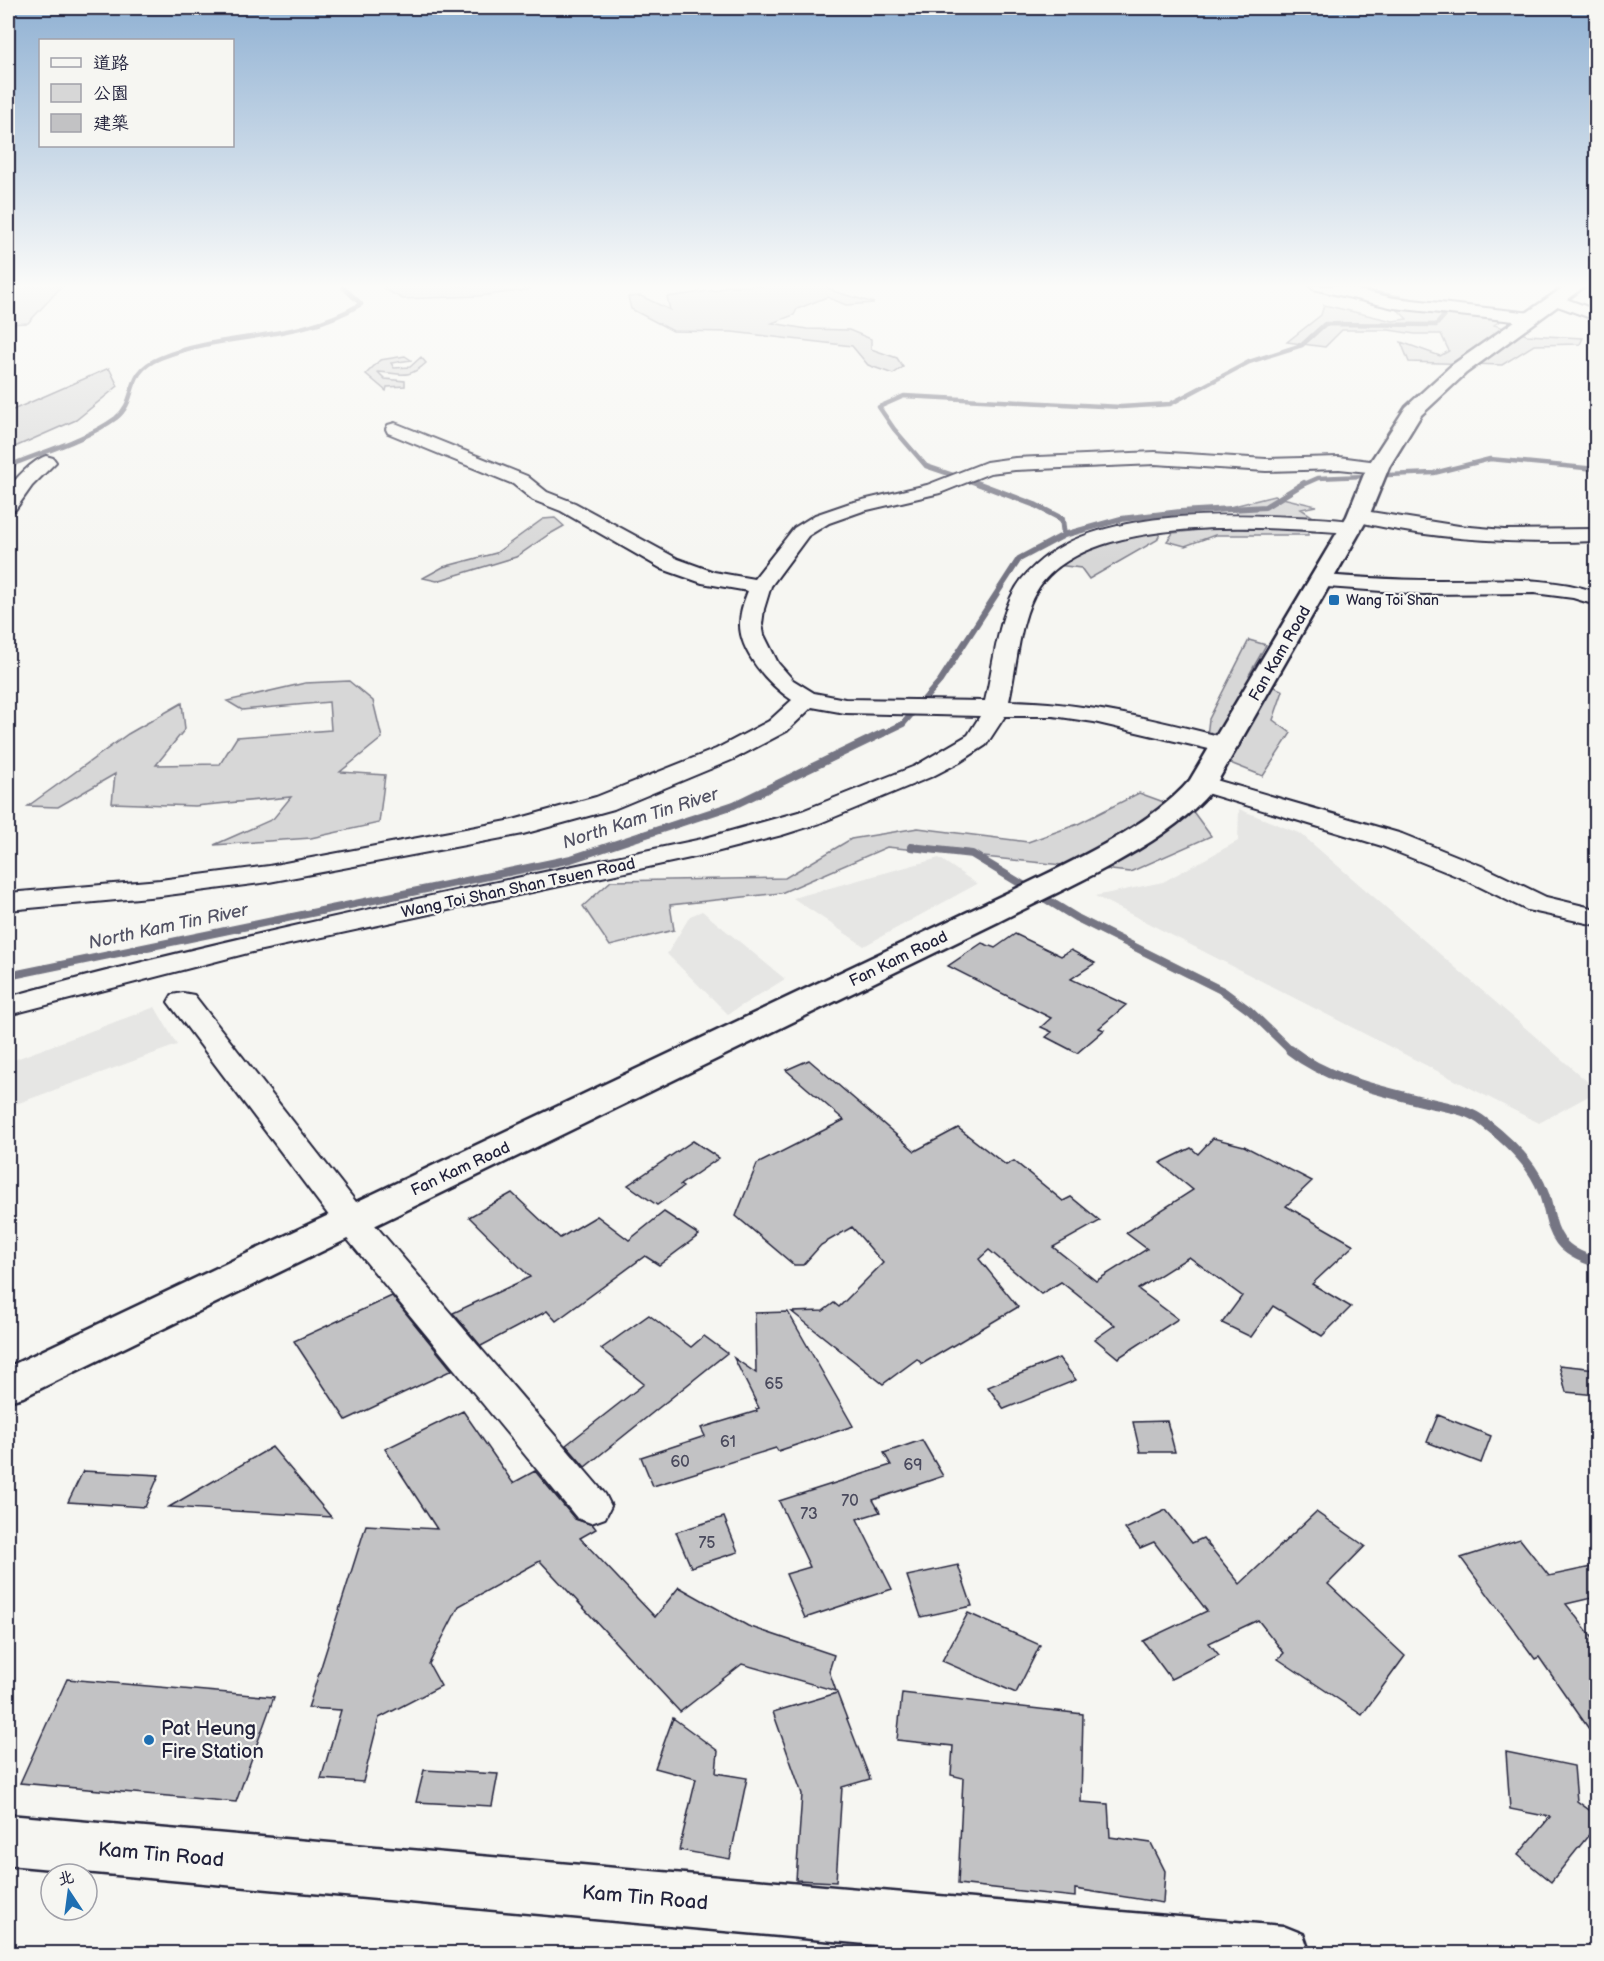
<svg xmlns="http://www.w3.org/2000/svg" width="1604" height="1961" viewBox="0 0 1604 1961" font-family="'Balsamiq Sans','LXGW WenKai TC',sans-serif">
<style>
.built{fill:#e6e6e4}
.green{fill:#d7d7d7;stroke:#7c7c89;stroke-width:1.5}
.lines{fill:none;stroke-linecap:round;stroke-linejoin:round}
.stream-far3{stroke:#757583;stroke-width:4.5}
.stream-far2{stroke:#757583;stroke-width:6}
.stream-far1{stroke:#757583;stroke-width:8}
.stream{stroke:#757583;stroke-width:10}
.building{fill:#c2c2c4;stroke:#22223b;stroke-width:1.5}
.street-casing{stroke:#22223b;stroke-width:4}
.secondary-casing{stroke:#22223b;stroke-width:5}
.street{fill:#f6f6f2;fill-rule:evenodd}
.secondary{fill:#f6f6f2;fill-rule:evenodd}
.poi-dot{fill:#1f6fb2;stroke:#f6f6f2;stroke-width:2}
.labels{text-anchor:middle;stroke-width:4.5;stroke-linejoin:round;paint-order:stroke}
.far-poi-label{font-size:14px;fill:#22223b;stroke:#f6f6f2;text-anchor:start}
.street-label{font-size:16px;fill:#22223b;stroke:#f6f6f2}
.near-number-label{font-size:16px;fill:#4a4a5d}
.water-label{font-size:18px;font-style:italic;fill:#535365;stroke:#f6f6f2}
.near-poi-label{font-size:20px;fill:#22223b;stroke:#f6f6f2;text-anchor:start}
.near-street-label{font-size:20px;fill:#22223b;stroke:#f6f6f2}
</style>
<rect width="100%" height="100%" fill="#f6f6f2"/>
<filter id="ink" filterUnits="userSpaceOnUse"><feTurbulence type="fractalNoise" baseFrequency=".0167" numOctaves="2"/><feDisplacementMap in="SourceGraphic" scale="12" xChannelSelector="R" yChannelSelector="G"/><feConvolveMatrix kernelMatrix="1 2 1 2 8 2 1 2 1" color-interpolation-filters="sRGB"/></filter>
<g filter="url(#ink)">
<path class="built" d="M 1239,809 L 1301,834 L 1596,1089 L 1596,1092 L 1539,1123 L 1095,896 L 1163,882 L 1238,841 Z
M 939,858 L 977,884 L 864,946 L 793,898 Z
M 702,911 L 785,979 L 728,1014 L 667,954 L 690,916 Z
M 155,1007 L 177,1045 L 8,1107 L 8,1062 Z"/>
<path class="green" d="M 8,286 L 62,286 L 28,323 L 8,324 Z
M 386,286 L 530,286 L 528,290 L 479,296 L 403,299 L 384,289 Z
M 726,286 L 825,286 L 836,292 L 874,303 L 846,305 L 827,297 L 797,309 L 794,315 L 772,323 L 807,329 L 849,330 L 871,339 L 871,349 L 897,358 L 903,367 L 893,374 L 868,365 L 852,346 L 732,332 L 673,331 L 631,309 L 628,297 L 641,296 L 670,310 L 667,297 L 717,290 Z
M 1324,305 L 1393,321 L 1407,319 L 1396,308 L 1506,317 L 1494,325 L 1527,335 L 1583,338 L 1580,344 L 1534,345 L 1502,365 L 1409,362 L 1401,342 L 1440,356 L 1449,351 L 1441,334 L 1415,334 L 1389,330 L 1342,330 L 1325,347 L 1287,342 L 1321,315 Z
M 405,356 L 411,360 L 391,363 L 394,368 L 410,367 L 421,357 L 426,363 C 408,380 400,373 378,372 L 385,379 L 405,381 L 405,386 L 387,387 L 386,391 L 366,374 L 380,360 Z
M 109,368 L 118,386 L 76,420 L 8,450 L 8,412 Z
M 1274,496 L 1316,506 L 1301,509 L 1312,516 L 1308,535 L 1215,535 L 1185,546 L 1167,541 L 1173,533 L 1245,525 L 1266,516 L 1239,515 L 1230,507 Z
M 555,518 L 564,526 L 548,535 L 516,557 L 437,581 L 423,578 L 443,567 L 496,553 L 543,519 Z
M 1161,532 L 1157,540 L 1089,579 L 1081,568 L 1057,565 L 1083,552 L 1132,534 Z
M 1249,640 L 1266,645 L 1249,675 L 1283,691 L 1273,720 L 1291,733 L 1263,776 L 1205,753 L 1209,719 Z
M 349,681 L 373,701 L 382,738 L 340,772 L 385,775 L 379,823 L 311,838 L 214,845 L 273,819 L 291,797 L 195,806 L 112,803 L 115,774 L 58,807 L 28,806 L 128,734 L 182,703 L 185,729 L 156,765 L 220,764 L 237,737 L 331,730 L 329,702 L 242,710 L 227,701 L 305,683 Z
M 1139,793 L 1194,813 L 1211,836 L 1130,872 L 887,847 L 781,893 L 670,905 L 674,930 L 610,946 L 583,906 L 611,881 L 785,878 L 851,839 L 918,828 L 1028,842 L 1078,824 Z"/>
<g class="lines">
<path class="stream-far3" d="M 1342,286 L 1421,302
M 8,471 L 16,463 C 49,450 87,439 116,418 C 139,400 123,373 160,358 C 227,331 296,343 361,304 L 342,286
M 982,485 L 926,466 L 894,429 L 879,407 L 904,396 L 1121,407 L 1170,404 L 1249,362 L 1302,345 L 1325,324 L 1436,325 L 1444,316 L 1439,312
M 1302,485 L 1318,478 L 1434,473 L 1490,459 L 1596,469"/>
<path class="stream-far2" d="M 977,483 L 1035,505 L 1062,519 L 1064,535
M 880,735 L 903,724 L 940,681 L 1019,559 L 1064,535 L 1121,519 L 1180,512 L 1265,507 L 1304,483"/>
<path class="stream-far1" d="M 911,847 L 972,854 L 1077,918 L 1223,991 L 1250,1011 L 1292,1052
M 8,976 L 571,859 L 734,805 L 883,733"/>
<path class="stream" d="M 1290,1050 C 1329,1081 1383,1091 1430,1103 C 1448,1107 1470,1110 1485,1123 C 1503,1137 1523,1155 1535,1175 C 1559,1214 1538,1245 1596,1262"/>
</g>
<path class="building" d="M 1015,934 L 1061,956 L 1071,950 L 1095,963 L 1071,979 L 1126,1005 L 1099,1028 L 1104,1030 L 1077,1053 L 1046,1037 L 1052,1032 L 1041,1027 L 1051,1018 L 948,966 L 982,943 L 995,948 Z
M 809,1060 L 915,1151 L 958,1128 L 1006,1165 L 1014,1161 L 1063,1201 L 1071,1197 L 1100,1221 L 1053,1247 L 1096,1281 L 1147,1249 L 1126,1233 L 1193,1190 L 1160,1163 L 1191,1148 L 1198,1154 L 1213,1138 L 1244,1146 L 1312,1181 L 1286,1206 L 1354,1245 L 1312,1284 L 1351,1307 L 1322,1336 L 1273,1306 L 1251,1337 L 1222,1323 L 1242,1296 L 1189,1257 L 1138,1289 L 1178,1319 L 1118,1358 L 1095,1339 L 1115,1325 L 1061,1282 L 1041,1294 L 989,1250 L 979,1259 L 1018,1307 L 922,1364 L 917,1359 L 883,1384 L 792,1312 L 823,1311 L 834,1303 L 839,1307 L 883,1263 L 852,1227 L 821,1245 L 803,1265 L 794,1265 L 736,1216 L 757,1164 L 844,1120 L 786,1070 Z
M 693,1141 L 719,1158 L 680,1185 L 683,1187 L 657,1205 L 628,1185 Z
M 512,1193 L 560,1238 L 597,1216 L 629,1240 L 664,1212 L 699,1235 L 659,1265 L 645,1256 L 556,1321 L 547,1311 L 481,1346 L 453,1313 L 530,1277 L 469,1217 Z
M 392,1296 L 452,1370 L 346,1420 L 294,1341 Z
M 788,1312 L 853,1426 L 778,1451 L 776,1448 L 653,1486 L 641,1457 L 705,1436 L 701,1428 L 757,1411 L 756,1409 L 759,1408 L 734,1358 L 756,1373 L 755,1313 Z
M 649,1315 L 691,1347 L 704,1336 L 727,1353 L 585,1467 L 566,1445 L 644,1384 L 601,1349 Z
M 1059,1358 L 1076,1380 L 1004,1409 L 988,1387 Z
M 1559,1365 L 1596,1369 L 1596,1395 L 1566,1392 Z
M 463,1411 L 513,1483 L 535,1471 L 575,1519 L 593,1525 L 596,1529 L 580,1538 L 655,1617 L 679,1587 L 748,1626 L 834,1655 L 829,1671 L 836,1691 L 742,1664 L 680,1712 L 540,1561 L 459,1606 L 429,1664 L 441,1686 L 379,1718 L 363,1782 L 321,1779 L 341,1710 L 308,1708 L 366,1525 L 437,1529 L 385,1449 Z
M 1438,1415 L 1491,1436 L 1481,1463 L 1427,1442 Z
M 1167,1421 L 1175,1452 L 1140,1452 L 1133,1422 Z
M 922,1440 L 943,1476 L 873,1500 L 880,1512 L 857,1519 L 892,1589 L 805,1618 L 786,1574 L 810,1567 L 779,1501 L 891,1465 L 884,1453 Z
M 272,1447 L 331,1517 L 169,1507 Z
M 83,1471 L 159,1475 L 145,1507 L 68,1502 Z
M 1166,1510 L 1192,1543 L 1203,1538 L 1240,1584 L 1316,1512 L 1365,1546 L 1328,1584 L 1405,1656 L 1362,1715 L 1278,1659 L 1284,1653 L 1258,1620 L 1209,1643 L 1219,1655 L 1171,1679 L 1143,1641 L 1207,1611 L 1154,1542 L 1140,1548 L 1125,1529 Z
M 724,1517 L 738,1552 L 691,1567 L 676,1532 Z
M 1520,1539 L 1549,1576 L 1596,1566 L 1596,1597 L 1566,1604 L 1596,1642 L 1596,1739 L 1539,1657 L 1535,1659 L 1461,1558 Z
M 958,1565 L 972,1606 L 921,1617 L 907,1576 Z
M 968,1613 L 1040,1645 L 1016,1693 L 942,1661 Z
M 67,1679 L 274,1697 L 236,1802 L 20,1783 Z
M 837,1693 L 870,1779 L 842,1787 L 836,1882 L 796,1880 L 802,1794 L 773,1712 Z
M 902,1693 L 1083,1714 L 1081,1802 L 1108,1804 L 1110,1837 L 1151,1843 L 1165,1871 L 1163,1903 L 1075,1889 L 1075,1897 L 958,1884 L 963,1778 L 951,1775 L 953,1746 L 897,1740 Z
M 673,1718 L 718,1751 L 716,1773 L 747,1778 L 730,1859 L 679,1850 L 696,1779 L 655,1768 Z
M 1506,1752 L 1574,1766 L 1577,1801 L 1596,1815 L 1596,1826 L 1551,1882 L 1518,1855 L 1550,1817 L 1510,1809 Z
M 424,1770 L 498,1774 L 492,1806 L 416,1802 Z"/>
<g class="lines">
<g class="street-casing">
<path id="street" d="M 1310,286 L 1340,286 L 1394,298 L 1532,313 L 1540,318 L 1532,323 L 1394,308 L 1313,289 Z
M 1558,296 L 1596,310 L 1596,320 L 1552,304 L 1550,301 L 1552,298 Z
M 395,423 L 527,476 L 547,492 L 575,503 L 678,559 L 714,572 L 754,579 L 794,528 L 815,515 L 850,503 L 927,485 L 986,462 L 1015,458 L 1155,452 L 1266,459 L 1339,457 L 1385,463 L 1388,467 L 1385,471 L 1378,473 L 1339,469 L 1266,471 L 1155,464 L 1015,470 L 990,473 L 940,493 L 863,511 L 829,523 L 808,536 L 771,586 L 764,609 L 762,624 L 764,635 L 778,663 L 793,680 L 814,693 L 845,699 L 985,701 C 994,665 998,609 1022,579 C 1038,560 1058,546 1081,537 C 1147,512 1225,514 1294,517 C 1315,518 1338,518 1358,523 L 1361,527 L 1358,531 L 1351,533 C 1270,527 1091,512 1039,587 C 1019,616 1017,667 1009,701 C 1086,702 1160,721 1235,740 L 1239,745 L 1235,750 L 1226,753 L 1094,722 L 1053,716 L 1005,716 L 986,745 L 960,762 L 933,776 L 820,823 L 782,835 L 704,855 L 248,953 L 8,1015 L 8,997 C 237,934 470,888 702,839 L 802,811 L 915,766 L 968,735 L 980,716 L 845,713 L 812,707 L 787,731 L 734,759 L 614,809 L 523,834 L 269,882 L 160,896 L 8,910 L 8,893 L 160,880 L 269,866 L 513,820 L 596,797 L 716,749 L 769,721 L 792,700 C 769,685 739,652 740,623 C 740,612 744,601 748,591 L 702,583 L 662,569 L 561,511 L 533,500 L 513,484 L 388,433 L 386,429 L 388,425 Z
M 46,456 L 53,458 L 56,462 L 32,486 L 15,510 L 8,512 C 8,506 6,498 8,492 C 11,481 35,459 46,456 Z
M 1358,510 L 1459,526 L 1504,530 L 1596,529 L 1596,541 C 1515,544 1431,540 1351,520 L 1348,516 L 1351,512 Z
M 1321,575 C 1356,577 1392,580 1427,580 C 1484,581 1542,574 1596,592 L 1596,605 L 1573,598 L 1534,593 L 1423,594 L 1313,586 L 1310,581 L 1313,576 Z
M 1202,776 L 1402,834 L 1484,867 L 1546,897 L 1596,909 L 1596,925 L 1527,910 L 1464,879 L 1382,846 L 1193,789 L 1189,784 L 1193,779 Z
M 183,993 L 194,995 L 363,1211 L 605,1494 L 611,1506 L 605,1518 L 591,1523 L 577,1518 L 339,1229 L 168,1002 L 172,995 Z"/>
</g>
<g class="secondary-casing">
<path id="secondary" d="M 1565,286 L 1585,286 L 1466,373 L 1421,415 L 1389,467 L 1369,516 L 1216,784 C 1176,842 1062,889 998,922 L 23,1397 L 8,1401 L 8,1367 L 976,908 C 1040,876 1144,834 1190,780 L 1347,516 L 1367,467 L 1406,407 L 1452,365 Z
M 8,1815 L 1283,1926 L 1303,1934 L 1310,1954 L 974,1954 L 8,1865 Z"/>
</g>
<use href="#street" class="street"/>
<use href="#secondary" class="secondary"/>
</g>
</g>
<linearGradient id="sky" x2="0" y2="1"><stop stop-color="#90b1d3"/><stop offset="0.51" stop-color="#fbfbf9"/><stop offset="1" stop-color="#fbfbf9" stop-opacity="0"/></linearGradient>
<rect width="1604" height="561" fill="url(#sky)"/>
<g class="poi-dot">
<rect x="1328" y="594" width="12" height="12" rx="3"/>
<circle cx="149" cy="1740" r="6"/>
</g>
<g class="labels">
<g class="far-poi-label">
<text x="1346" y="605">Wang Toi Shan</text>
</g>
<g class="street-label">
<text transform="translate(1279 653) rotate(-60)" y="6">Fan Kam Road</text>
<text transform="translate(518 887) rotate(-12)" y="6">Wang Toi Shan Shan Tsuen Road</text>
<text transform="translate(898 958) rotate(-26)" y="6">Fan Kam Road</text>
<text transform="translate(460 1168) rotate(-25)" y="6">Fan Kam Road</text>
</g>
<g class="near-number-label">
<text x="774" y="1389">65</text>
<text x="728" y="1447">61</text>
<text x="680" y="1467">60</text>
<text x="913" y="1470">69</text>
<text x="850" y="1506">70</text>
<text x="809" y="1519">73</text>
<text x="707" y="1548">75</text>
</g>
<g class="water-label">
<text transform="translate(640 818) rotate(-18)" y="6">North Kam Tin River</text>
<text transform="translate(168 926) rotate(-12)" y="6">North Kam Tin River</text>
</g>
<g class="near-poi-label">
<text x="161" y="1735">Pat Heung<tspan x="161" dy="23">Fire Station</tspan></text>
</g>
<g class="near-street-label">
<text transform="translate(161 1854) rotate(5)" y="7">Kam Tin Road</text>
<text transform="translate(645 1897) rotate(5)" y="7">Kam Tin Road</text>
</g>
</g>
<rect width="1604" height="1961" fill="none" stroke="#f6f6f2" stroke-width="30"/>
<rect x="15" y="15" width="1574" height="1931" fill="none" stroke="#22223b" stroke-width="2" filter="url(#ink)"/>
<rect x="39" y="39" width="195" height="108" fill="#f6f6f2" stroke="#a1a1a9" stroke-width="1.5"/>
<rect x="51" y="58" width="30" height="9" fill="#f6f6f2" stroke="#a1a1a9" stroke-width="1.5"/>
<text x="93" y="69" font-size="18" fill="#22223b">道路</text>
<rect x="51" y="84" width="30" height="18" fill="#d7d7d7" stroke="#a1a1a9" stroke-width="1.5"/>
<text x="93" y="99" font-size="18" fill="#22223b">公園</text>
<rect x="51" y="114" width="30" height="18" fill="#c2c2c4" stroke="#a1a1a9" stroke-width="1.5"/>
<text x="93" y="129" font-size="18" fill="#22223b">建築</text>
<g transform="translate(69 1892) rotate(347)"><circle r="28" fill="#f6f6f2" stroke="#a1a1a9" stroke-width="1.5"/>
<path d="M0-4.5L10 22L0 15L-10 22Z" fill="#1f6fb2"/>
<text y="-9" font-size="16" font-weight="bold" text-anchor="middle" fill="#22223b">北</text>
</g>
</svg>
